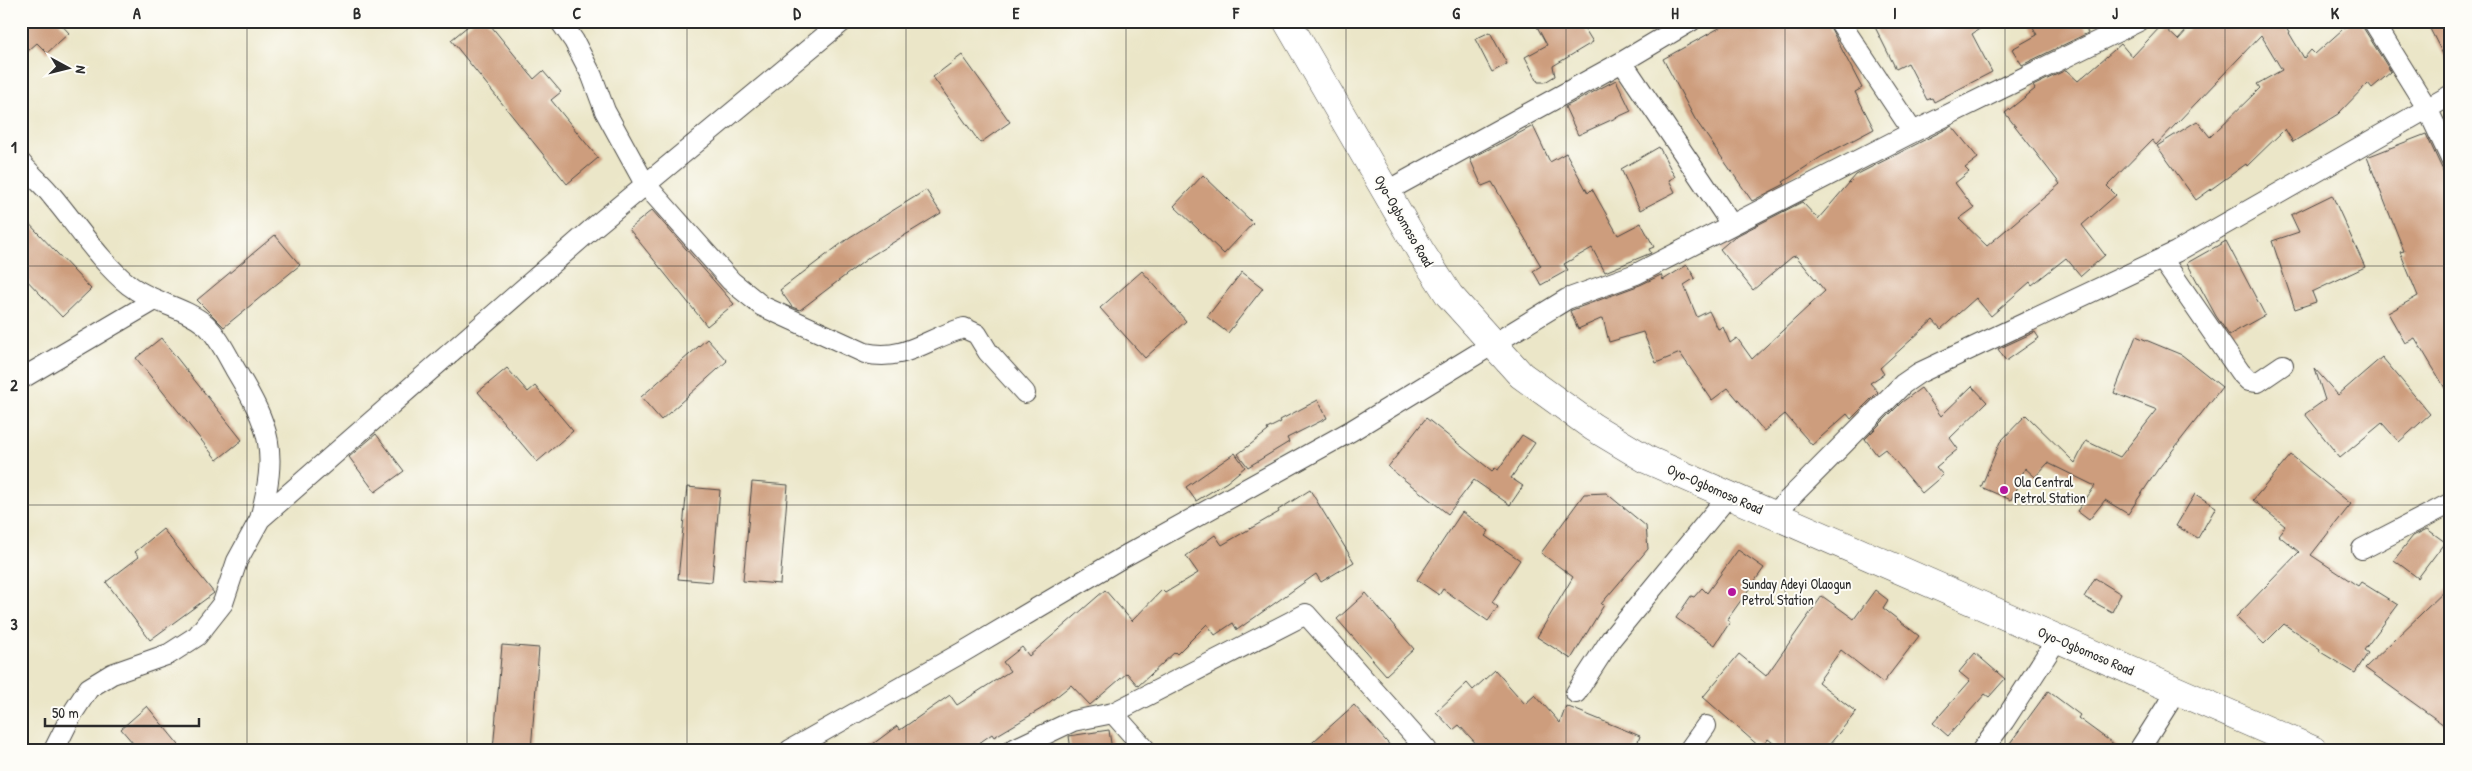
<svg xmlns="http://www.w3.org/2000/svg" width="2472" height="771" viewBox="0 0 2472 771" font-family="'Patrick Hand',sans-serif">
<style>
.building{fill:#cd9d7d}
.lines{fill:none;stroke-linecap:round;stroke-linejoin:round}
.street-casing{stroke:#484743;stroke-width:22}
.highway-casing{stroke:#484743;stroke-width:29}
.street{stroke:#fff;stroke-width:20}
.highway{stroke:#fff;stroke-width:28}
.grid{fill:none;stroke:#2b2b2b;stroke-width:1;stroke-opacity:0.55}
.poi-dot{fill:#b5179e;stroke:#fdfcf7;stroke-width:2}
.labels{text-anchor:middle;stroke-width:4;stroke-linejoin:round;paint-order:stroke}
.street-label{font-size:14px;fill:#2b2b2b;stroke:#fdfcf7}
.poi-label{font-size:14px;fill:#2b2b2b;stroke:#fdfcf7;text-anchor:start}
.neatline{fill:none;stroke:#2b2b2b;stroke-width:2}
.grid-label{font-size:16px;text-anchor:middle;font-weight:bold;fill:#2b2b2b}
</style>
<rect width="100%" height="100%" fill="#fdfcf7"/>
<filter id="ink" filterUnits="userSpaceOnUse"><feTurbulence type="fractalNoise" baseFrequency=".02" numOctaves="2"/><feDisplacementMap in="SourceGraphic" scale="10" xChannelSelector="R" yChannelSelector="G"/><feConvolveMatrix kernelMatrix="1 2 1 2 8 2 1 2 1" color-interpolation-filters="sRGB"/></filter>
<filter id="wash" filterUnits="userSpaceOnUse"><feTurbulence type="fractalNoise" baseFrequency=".0096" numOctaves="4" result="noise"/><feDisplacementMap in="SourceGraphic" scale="20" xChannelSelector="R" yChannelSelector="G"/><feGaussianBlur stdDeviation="1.12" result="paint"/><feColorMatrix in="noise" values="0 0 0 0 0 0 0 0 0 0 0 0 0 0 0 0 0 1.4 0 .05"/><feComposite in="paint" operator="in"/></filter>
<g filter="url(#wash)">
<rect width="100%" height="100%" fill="#ebe6c8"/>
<g id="blocks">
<path class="building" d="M 21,21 L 58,21 L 69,33 L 47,53 L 37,43 L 21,57 Z
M 474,21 L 487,21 L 534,79 L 543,71 L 561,92 L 551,100 L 598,158 L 567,184 L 451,40 Z
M 1534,21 L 1580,21 L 1593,42 L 1553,66 L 1555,76 L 1545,82 L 1538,82 L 1525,57 L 1547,45 Z
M 1732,21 L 1827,21 L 1862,88 L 1855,92 L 1874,129 L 1821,157 L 1783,182 L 1785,184 L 1752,201 L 1695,119 L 1663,59 Z
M 1872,21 L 1991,21 L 1972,34 L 1992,72 L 1934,102 L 1932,98 L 1927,100 L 1908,63 L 1896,69 Z
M 2030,21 L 2082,21 L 2088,33 L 2022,65 L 2012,49 L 2037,35 Z
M 2195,21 L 2282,21 L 2304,58 L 2311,50 L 2315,54 L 2352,21 L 2359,21 L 2391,72 L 2372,88 L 2368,83 L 2338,114 L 2293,142 L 2285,129 L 2247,166 L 2246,164 L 2196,200 L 2157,146 L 2197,121 L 2210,137 L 2260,88 L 2257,84 L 2282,70 L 2261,35 L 2156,145 L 2152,140 L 2107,186 L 2116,195 L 2082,225 L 2105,255 L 2081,276 L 2066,258 L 2032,285 L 2030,282 L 1991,316 L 1976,298 L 1941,329 L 1933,320 L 1880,368 L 1884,374 L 1870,383 L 1878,392 L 1851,419 L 1847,414 L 1812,445 L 1785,414 L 1764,431 L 1728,388 L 1712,400 L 1680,353 L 1656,363 L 1643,332 L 1609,342 L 1603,318 L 1578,329 L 1570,311 L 1572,310 L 1640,285 L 1661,275 L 1663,280 L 1687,265 L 1695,278 L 1684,285 L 1697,317 L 1709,311 L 1718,329 L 1723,327 L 1730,343 L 1737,338 L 1752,359 L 1825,291 L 1796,256 L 1792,257 L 1753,290 L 1720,249 L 1734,237 L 1802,202 L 1818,219 L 1856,175 L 1952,126 L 1978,158 L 1965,168 L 1969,172 L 1955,183 L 1974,208 L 1959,219 L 1987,246 L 2060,184 L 2005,113 L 2035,89 L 2033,86 L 2066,70 L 2078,81 L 2121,44 L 2132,57 L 2162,25 L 2178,40 Z
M 2426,21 L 2451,21 L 2451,70 Z
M 1490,32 L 1507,64 L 1492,72 L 1475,39 Z
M 962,55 L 1010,122 L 980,143 L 933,77 Z
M 1616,80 L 1631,111 L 1578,135 L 1565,107 Z
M 1533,126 L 1550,162 L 1566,153 L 1588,193 L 1592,189 L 1618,235 L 1641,223 L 1654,247 L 1649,249 L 1651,253 L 1605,272 L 1592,248 L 1564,264 L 1568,270 L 1541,285 L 1533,271 L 1541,266 L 1492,182 L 1482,186 L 1470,159 Z
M 2426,134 L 2451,188 L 2451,223 L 2445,225 L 2451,239 L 2451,398 L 2415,338 L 2405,343 L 2388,313 L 2418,296 L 2400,252 L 2404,251 L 2367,157 Z
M 1659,147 L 1675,177 L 1669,180 L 1675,192 L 1640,210 L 1621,169 Z
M 1203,175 L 1253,223 L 1224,254 L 1174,206 Z
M 926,190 L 941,213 L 871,256 L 800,310 L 792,307 L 780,290 L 850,237 Z
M 2332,195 L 2365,267 L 2312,292 L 2316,302 L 2295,309 L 2272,241 L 2299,232 L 2291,215 Z
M 652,210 L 734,304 L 707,326 L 629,229 Z
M 21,215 L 91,289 L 62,317 L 21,274 Z
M 275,235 L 300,265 L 224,327 L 197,300 Z
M 2226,241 L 2265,315 L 2229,335 L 2216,316 L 2187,263 Z
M 1142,271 L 1186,321 L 1145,358 L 1100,308 Z
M 1242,272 L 1263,288 L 1228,333 L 1207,317 Z
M 2035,332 L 2039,338 L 2006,361 L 1998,349 Z
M 2136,336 L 2182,355 L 2222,387 L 2158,469 L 2128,514 L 2105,500 L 2089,520 L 2077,511 L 2095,486 L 2048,463 L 2035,477 L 2025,468 L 2011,500 L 1981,487 L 2000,442 L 2026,415 L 2075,463 L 2086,441 L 2120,457 L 2157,410 L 2114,393 Z
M 161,338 L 242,440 L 217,460 L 136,358 Z
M 707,339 L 727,361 L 661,420 L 641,397 Z
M 2382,357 L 2430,414 L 2399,442 L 2382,423 L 2340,458 L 2305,414 L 2325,400 L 2315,369 L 2338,395 Z
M 507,368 L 528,392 L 535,386 L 573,431 L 537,462 L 478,392 Z
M 1972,386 L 1987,402 L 1950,438 L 1958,449 L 1936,467 L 1943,475 L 1922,493 L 1885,449 L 1877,455 L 1865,439 L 1902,402 L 1921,388 L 1941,416 Z
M 1318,400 L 1327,418 L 1287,438 L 1289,442 L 1248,467 L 1238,454 L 1268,431 L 1267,429 L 1281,422 L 1280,420 Z
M 1426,418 L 1492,471 L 1495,468 L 1498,470 L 1522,435 L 1535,443 L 1511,478 L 1523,486 L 1510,505 L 1474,480 L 1448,514 L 1388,467 Z
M 376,434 L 404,471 L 375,492 L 349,457 Z
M 1235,453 L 1245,467 L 1227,482 L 1196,501 L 1186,487 Z
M 2291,455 L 2351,504 L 2311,555 L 2358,586 L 2361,582 L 2398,605 L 2364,650 L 2368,653 L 2355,673 L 2319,651 L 2320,649 L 2284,624 L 2264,644 L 2236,617 L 2299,552 L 2278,535 L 2285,526 L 2253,500 Z
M 752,482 L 788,485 L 780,584 L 743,581 Z
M 687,487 L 720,490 L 712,582 L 678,579 Z
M 1310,490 L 1354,562 L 1321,582 L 1316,574 L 1237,630 L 1233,623 L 1215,635 L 1207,624 L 1177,654 L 1175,652 L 1138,686 L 1127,673 L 1090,705 L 1071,685 L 1041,709 L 994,737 L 992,734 L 969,750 L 865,750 L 897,726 L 900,730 L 950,695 L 957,705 L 1010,671 L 1003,662 L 1022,647 L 1029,656 L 1105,590 L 1132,621 L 1162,590 L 1165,593 L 1198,573 L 1186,556 L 1215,535 L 1222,545 L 1279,512 L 1278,510 Z
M 1606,493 L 1646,526 L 1648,549 L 1601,604 L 1604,605 L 1571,659 L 1537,637 L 1573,577 L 1541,553 L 1584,494 Z
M 2195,494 L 2216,507 L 2198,538 L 2176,526 Z
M 1462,512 L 1489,531 L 1485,536 L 1520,560 L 1492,602 L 1498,607 L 1488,621 L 1443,589 L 1439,595 L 1417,580 Z
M 163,529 L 214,593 L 150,640 L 106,582 L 139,557 L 135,552 Z
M 2427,529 L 2445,542 L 2418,578 L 2394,560 L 2413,536 Z
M 1738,550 L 1764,568 L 1727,620 L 1730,622 L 1715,645 L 1676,618 L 1691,596 L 1694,597 L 1702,588 L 1707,593 Z
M 2095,578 L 2121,594 L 2112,612 L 2084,597 Z
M 2451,585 L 2451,730 L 2365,668 Z
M 1875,590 L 1888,600 L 1883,608 L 1919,636 L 1883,683 L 1841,650 L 1818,682 L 1856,712 L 1825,750 L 1782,750 L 1768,739 L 1761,748 L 1703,697 L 1739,654 L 1766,676 L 1822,596 L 1854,619 Z
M 1366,593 L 1414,649 L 1386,675 L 1337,619 Z
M 502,645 L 539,648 L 531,750 L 493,750 Z
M 1975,653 L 2005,679 L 1989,697 L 1985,694 L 1948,736 L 1933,723 L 1970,681 L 1959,672 Z
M 1495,670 L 1525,704 L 1535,695 L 1560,723 L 1566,706 L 1640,736 L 1635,750 L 1482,750 L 1459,725 L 1453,730 L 1436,712 L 1467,683 L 1473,690 Z
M 2048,691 L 2080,715 L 2078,718 L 2122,750 L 2005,750 Z
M 1354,705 L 1394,750 L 1304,750 Z
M 147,706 L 183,750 L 139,750 L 121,729 Z
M 1109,730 L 1112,750 L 1071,750 L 1069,736 Z"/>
</g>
</g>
<g filter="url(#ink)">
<use href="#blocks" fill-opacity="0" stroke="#484743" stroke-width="1"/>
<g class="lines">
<g class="street-casing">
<path id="street" d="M 560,21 L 574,41 L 592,76 L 605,111 L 645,184 L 731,281 L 762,306 L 865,353 C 906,362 927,338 964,328 L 977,334 L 988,352 L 1025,393
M 1839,21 L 1913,132
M 2373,21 L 2427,108 L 2451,159
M 1622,62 L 1731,224
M 21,163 C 31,175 43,184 52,196 C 75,223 102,264 129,285 C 152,303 183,306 206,325 C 218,336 227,355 235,369 C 271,429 278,450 260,519
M 1387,191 L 1622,62 L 1691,21
M 2162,259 L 2240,372 L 2249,381 L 2258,382 L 2283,365
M 21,379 L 155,300
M 1774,514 L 1903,384 L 1919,373 L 2176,252 L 2451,95
M 2362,549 L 2451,503
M 1576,693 L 1611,639 L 1729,495
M 1113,713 L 1146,750
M 54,750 L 72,714 L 89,688 L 112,674 L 169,654 L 197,636 L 223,603 L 237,561 L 260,519 L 593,228 L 843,21
M 790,750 L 963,652 L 1125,556 L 1351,431 L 1567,299 L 1636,274 L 1913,132 L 2139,21
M 1012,750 L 1073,721 L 1113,713 L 1306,614 L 1427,750
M 1689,750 L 1706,726
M 1982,750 L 2004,721 L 2057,639
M 2139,750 L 2177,690"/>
</g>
<g class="highway-casing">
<path id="highway" d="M 1287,21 L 1421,252 L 1449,295 L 1521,375 L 1593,427 L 1648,460 L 2313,750"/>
</g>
<use href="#street" class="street"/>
<use href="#highway" class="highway"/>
</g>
</g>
<path class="grid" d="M 247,21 L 247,750M 467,21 L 467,750M 687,21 L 687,750M 906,21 L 906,750M 1126,21 L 1126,750M 1346,21 L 1346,750M 1566,21 L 1566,750M 1785,21 L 1785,750M 2005,21 L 2005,750M 2225,21 L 2225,750M 21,266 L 2451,266M 21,505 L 2451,505"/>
<g class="poi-dot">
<circle cx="2004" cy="490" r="5"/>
<circle cx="1732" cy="592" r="5"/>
</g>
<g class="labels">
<g class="street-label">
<text transform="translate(1404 221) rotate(60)" y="5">Oyo-Ogbomoso Road</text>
<text transform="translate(1715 489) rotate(24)" y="5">Oyo-Ogbomoso Road</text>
<text transform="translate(2086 651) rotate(23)" y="5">Oyo-Ogbomoso Road</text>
</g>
<g class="poi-label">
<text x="2014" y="487">Ola Central<tspan x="2014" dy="16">Petrol Station</tspan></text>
<text x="1742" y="589">Sunday Adeyi Olaogun<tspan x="1742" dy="16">Petrol Station</tspan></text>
</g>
</g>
<rect width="2472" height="771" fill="none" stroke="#fdfcf7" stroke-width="55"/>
<g transform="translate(68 68) rotate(97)" stroke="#fdfcf7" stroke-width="4" paint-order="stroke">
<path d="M0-4L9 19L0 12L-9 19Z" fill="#2b2b2b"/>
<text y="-8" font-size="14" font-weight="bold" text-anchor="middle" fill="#2b2b2b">N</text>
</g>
<path d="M45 718v8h154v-8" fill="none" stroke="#2b2b2b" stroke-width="2.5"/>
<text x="52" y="718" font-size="15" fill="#2b2b2b" stroke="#fdfcf7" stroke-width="4" paint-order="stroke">50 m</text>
<rect x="28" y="28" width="2416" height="716" class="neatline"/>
<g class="grid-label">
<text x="137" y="19">A</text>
<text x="357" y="19">B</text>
<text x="577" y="19">C</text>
<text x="797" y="19">D</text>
<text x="1016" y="19">E</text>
<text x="1236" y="19">F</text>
<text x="1456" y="19">G</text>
<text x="1675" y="19">H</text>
<text x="1895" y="19">I</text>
<text x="2115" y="19">J</text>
<text x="2335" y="19">K</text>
<text x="14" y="153">1</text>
<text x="14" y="391">2</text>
<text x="14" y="630">3</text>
</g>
</svg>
